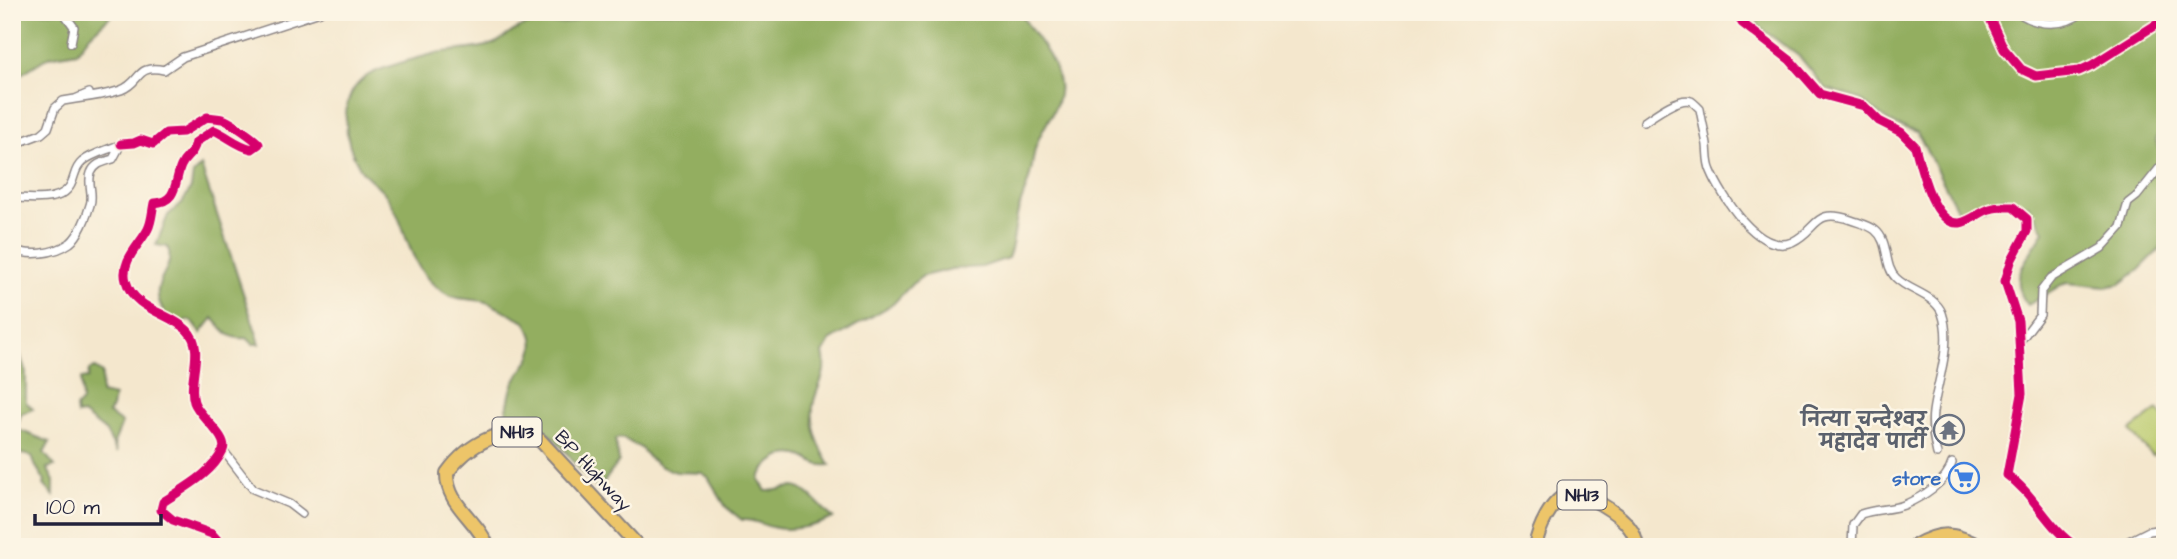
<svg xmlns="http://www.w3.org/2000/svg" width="2177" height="559" viewBox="0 0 2177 559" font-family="'Architects Daughter','Playpen Sans Deva',sans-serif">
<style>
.green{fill:#baca6c;stroke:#6e7654;stroke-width:2}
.forest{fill:#93ae60;stroke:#5a684e;stroke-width:2}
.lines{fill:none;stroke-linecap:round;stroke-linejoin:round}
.street-casing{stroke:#8b8484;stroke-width:10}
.highway-casing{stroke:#8b8484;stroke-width:16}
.street{stroke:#fff;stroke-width:7}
.highway{stroke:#edc569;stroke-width:12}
.cycleway-casing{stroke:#fcf5e5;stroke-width:13}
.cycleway{stroke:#d6006c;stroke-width:9}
.labels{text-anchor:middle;stroke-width:5;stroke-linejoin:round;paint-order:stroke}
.shield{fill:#fcf5e5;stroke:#63616e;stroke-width:2}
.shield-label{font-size:18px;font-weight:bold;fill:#22223b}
.worship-label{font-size:19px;font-weight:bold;fill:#5b616d;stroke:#fcf5e5;text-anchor:end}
.street-label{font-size:19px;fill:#22223b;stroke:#fcf5e5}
.shop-label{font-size:19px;font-weight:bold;fill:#366cbe;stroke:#fcf5e5;text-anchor:end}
</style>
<rect width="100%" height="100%" fill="#fcf5e5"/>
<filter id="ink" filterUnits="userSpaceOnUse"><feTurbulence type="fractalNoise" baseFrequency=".0143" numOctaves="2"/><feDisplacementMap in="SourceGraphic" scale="14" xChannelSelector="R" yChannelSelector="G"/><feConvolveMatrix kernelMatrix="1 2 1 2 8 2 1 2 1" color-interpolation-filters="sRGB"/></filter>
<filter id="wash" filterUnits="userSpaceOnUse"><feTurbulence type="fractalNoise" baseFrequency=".00686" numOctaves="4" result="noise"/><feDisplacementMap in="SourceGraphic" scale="28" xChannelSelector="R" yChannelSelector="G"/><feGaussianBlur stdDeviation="1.57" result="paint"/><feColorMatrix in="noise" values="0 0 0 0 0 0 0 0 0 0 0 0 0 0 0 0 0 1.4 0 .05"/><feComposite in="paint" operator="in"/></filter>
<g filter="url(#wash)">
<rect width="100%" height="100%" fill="#f4e7cd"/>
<path class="green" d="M 2158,410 L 2165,419 L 2165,448 L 2152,456 L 2130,431 Z"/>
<path class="forest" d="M 12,12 L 115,12 L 90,35 L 77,52 L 48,57 L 12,80 Z
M 586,12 L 1020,12 C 1032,35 1052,52 1058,78 C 1065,103 1045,121 1037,143 C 1033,153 1033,165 1030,175 C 1027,189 1020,202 1017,216 C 1014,231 1014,244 1008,258 L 982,267 L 952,269 L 923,276 L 912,284 L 893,304 L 830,341 L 823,353 C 828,373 819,383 814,401 C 809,423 819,447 830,465 C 815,466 816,463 804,457 C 785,448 766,463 759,479 L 766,491 C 776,491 785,487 794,487 C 808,488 822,509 833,518 C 816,526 794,531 776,528 C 764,526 754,519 742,520 L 726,507 L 708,477 L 702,473 L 676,472 L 662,467 L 650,459 L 641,448 L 622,438 L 615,439 L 619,461 L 599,489 C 576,474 545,407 513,424 L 506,412 C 509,403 510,390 514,382 C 523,366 539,355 532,334 C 530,331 527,323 524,321 C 520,318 491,304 486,302 C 472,298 458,301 445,293 C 405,269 409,225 386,195 C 378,184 367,179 360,168 C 344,142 336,96 367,76 C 379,68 421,57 437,53 C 455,49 478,51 495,43 C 506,38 514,28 527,25 C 547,20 570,31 586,12 Z
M 1754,12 L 2165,12 L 2165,121 L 2156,140 L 2158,148 L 2165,152 L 2165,218 L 2163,242 L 2160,249 L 2139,270 L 2120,284 L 2105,287 L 2068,283 L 2061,285 L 2028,305 C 2005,277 2030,257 2044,231 L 2029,206 L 2003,197 L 1986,208 L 1959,213 L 1917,132 L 1891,123 L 1859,99 L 1825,88 L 1800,57 L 1759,27 Z
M 201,166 L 260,344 L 253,344 L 247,338 C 229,340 224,331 213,318 L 201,333 L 192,321 L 186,320 L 179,330 L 171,327 C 167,315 156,302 158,290 C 160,273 174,267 168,247 L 156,245 L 168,215 L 182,203 L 191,188 L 193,174 Z
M 12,329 L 26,373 L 26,402 L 33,409 L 21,414 L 16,429 L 50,442 L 44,453 L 55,466 L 47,468 L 54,481 L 54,496 L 44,485 L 45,481 L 35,465 L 32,456 L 12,452 Z
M 95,368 L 102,373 L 101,393 L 114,396 L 112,408 L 108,413 L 122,423 L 114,443 L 117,453 L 106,432 L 83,414 L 77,415 L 76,407 L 82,401 L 81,379 L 88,378 L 89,370 Z"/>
</g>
<g filter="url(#ink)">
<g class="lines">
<g class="street-casing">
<path id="street" d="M 63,12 L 74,27 L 71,43
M 1737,12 L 1742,23 L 1790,60 L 1820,94 L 1864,106 L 1879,121 L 1901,132 L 1915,146 C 1920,165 1933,226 1960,223 C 1971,221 1980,212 1990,209 C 1997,206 2005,207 2013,207 L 2027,219 L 2027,231 L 2012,259 L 2005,281 L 2018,321 L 2022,394 L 2007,475 C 2035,494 2047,528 2077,547
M 1987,12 L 2004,49 L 2021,69 L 2036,76 L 2079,71 L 2092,65 L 2165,19
M 2018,12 C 2037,27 2065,27 2083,12
M 89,93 L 75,99 C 91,97 106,95 121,90 C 142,82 135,64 164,70 L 183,57 L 320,12
M 1644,122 C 1653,116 1679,96 1691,101 C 1693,102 1698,107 1700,109 C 1702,121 1705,133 1707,145 C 1708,153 1707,163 1711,171 C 1721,195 1759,256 1792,242 C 1819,229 1813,207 1851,220 C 1859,223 1869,225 1875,230 C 1890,242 1883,265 1896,278 C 1909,291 1935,295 1942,313 C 1953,345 1937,381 1933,412 C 1931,427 1934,441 1937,454
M 121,144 L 134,143 L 141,140 L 153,144 L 166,133 L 183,132 L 207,117 C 212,118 220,118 225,120 C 232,123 255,139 259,144 L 252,149 C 237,146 228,136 214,130 L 196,142 C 193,156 186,155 181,166 C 174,182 178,202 154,203 C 152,212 152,221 148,229 C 140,245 120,261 126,281 C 134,310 168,312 187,330 C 206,349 187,379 194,402 C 199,417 229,437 223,450 C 212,474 184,488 163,502 L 161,510 L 173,520 L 212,534 L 224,547
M 12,145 L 41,134 L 48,128 L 55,108 L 63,101 L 75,99
M 12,198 C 31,198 64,204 72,182 C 75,175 75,168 82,162 C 92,153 109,150 121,144 L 113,159 C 104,162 95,163 91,173 C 87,182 94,195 90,205 C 87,216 79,236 70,243 C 54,254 30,257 12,249
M 2021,340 L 2040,315 L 2041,291 L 2051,278 L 2102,248 L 2121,227 L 2128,203 L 2137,196 L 2165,161
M 223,450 L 253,489 L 289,504 L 302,514
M 1852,547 L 1853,525 L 1861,514 C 1875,509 1890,510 1904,505 C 1922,497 1947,482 1952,463
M 2117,547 L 2149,531 L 2165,529"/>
</g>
<g class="highway-casing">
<path id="highway" d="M 488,547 C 478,520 446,505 447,473 C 467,445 506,421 540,440 L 639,547
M 1535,547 C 1538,530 1551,499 1569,494 C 1584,490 1621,515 1629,527 C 1634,533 1636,540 1637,547
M 1913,547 C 1940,531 1954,532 1981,547"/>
</g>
<use href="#street" class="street"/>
<use href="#highway" class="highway"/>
<g class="cycleway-casing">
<path id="cycleway" d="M 1737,12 L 1742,23 L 1790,60 L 1820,94 L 1864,106 L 1879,121 L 1901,132 L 1915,146 C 1920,165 1933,226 1960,223 C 1971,221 1980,212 1990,209 C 1997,206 2005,207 2013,207 L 2027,219 L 2027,231 L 2012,259 L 2005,281 L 2018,321 L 2022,394 L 2007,475 C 2035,494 2047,528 2077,547
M 1987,12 L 2004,49 L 2021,69 L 2036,76 L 2079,71 L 2092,65 L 2165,19
M 121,144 L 134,143 L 141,140 L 153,144 L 166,133 L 183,132 L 207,117 C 212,118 220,118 225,120 C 232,123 255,139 259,144 L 252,149 C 237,146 228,136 214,130 L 196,142 C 193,156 186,155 181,166 C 174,182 178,202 154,203 C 152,212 152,221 148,229 C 140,245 120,261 126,281 C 134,310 168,312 187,330 C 206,349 187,379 194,402 C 199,417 229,437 223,450 C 212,474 184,488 163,502 L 161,510 L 173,520 L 212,534 L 224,547"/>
</g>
<use href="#cycleway" class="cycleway"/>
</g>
</g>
<defs>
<g id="temple-ring" transform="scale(1.575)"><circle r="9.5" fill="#fcf5e5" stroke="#6b7280" stroke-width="1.5"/><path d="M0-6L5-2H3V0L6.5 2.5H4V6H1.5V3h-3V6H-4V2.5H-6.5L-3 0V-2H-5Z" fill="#6b7280"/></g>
<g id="supermarket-ring" transform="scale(1.575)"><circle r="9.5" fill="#fcf5e5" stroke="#3f7fe0" stroke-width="1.5"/><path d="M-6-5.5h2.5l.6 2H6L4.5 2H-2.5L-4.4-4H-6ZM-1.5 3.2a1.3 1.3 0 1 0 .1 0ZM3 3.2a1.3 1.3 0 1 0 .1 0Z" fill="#3f7fe0"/></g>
</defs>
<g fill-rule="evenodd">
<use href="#temple-ring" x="1949" y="430"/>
<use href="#supermarket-ring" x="1964" y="478"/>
</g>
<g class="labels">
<g class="shield">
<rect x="492.5" y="417.5" width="49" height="29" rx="5"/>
<rect x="1557.5" y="480.5" width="49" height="29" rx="5"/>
</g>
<g class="shield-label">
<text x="517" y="438">NH13</text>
<text x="1582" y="501">NH13</text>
</g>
<g class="worship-label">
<text x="1926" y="426">नित्या चन्देश्वर<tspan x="1926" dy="22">महादेव पार्टी</tspan></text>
</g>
<g class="street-label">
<text transform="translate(594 470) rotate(47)" y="7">BP Highway</text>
</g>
<g class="shop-label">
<text x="1941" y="485">store</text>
</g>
</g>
<rect width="2177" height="559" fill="none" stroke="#fcf5e5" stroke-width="42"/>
<path d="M35 514v10h126v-10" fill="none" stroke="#22223b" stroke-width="3.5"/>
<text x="46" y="514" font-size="21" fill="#22223b" stroke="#fcf5e5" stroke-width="5" paint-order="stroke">100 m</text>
</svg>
